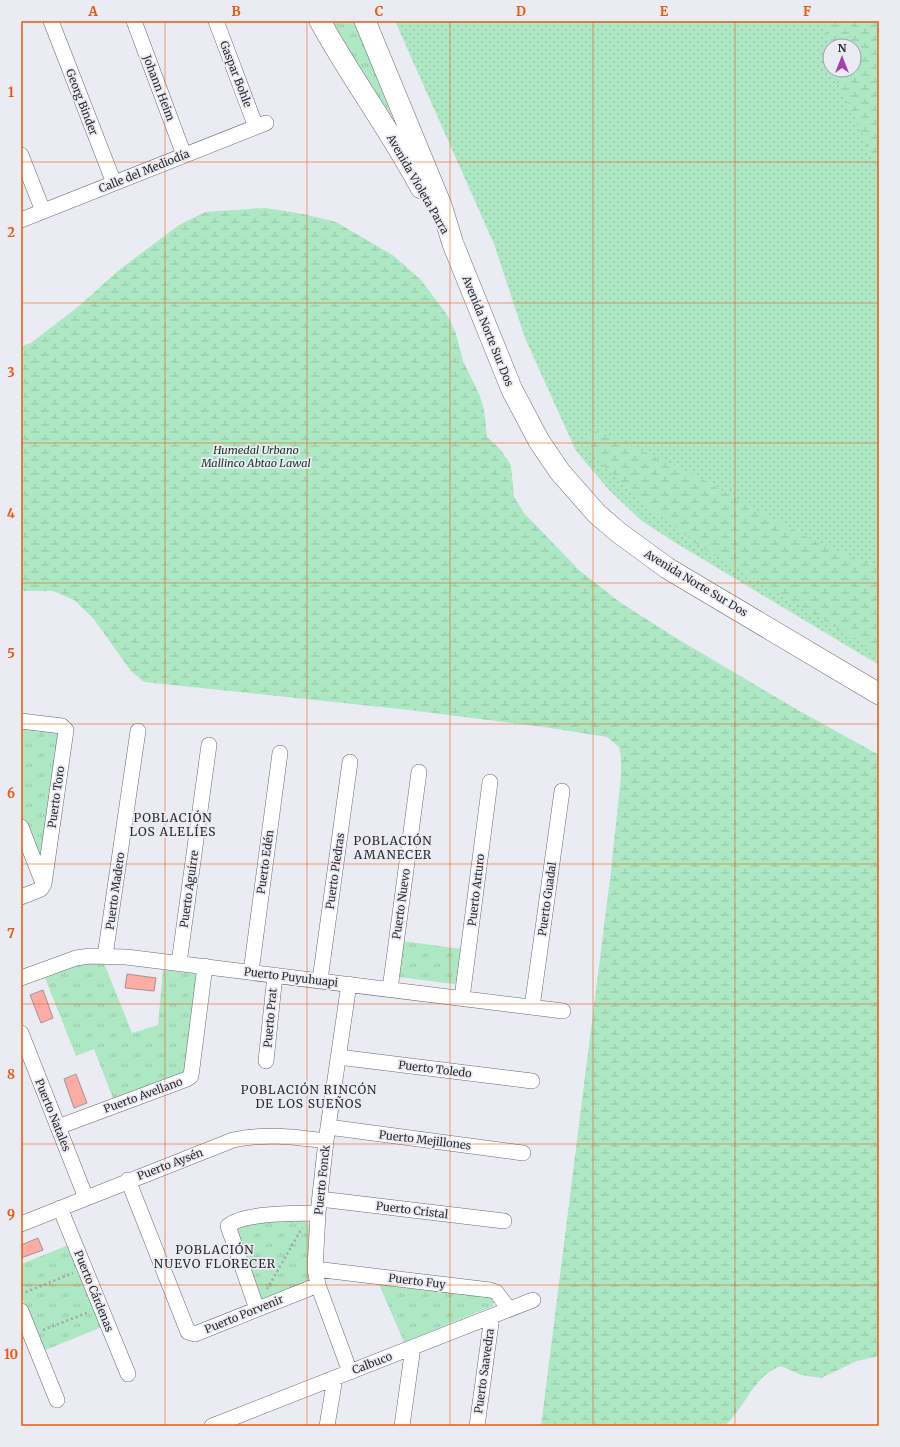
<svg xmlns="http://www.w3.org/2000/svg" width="900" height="1447" viewBox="0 0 900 1447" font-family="Merriweather,serif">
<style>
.grass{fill:url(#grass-dots);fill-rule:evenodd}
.wetland{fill:url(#wetland-marsh)}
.park{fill:url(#park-tufts)}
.building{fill:#fcaba5;stroke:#9f9695}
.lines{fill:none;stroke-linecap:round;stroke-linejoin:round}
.minor-casing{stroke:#696a71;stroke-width:16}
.secondary-casing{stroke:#696a71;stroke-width:22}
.path{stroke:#a5a5ab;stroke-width:2.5;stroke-dasharray:2 3;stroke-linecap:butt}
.minor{stroke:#fff;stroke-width:15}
.secondary{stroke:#fff;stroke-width:21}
.grid{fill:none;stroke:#e8590c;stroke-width:1;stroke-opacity:0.55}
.labels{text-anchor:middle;stroke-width:3.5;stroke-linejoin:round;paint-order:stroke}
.street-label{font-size:11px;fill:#2b2b2e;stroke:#ebebf4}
.park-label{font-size:11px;font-style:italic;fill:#153523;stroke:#ebebf4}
.neighbourhood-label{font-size:12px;letter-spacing:1px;fill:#2b2b2e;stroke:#ebebf4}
.neatline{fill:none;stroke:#e8590c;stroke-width:1.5}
.grid-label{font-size:13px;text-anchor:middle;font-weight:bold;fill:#e8590c}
</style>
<defs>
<pattern id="grass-dots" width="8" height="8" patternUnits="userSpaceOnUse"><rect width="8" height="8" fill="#ade7c3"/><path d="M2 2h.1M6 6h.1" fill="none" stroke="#95c6a8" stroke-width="1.8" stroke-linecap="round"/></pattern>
<pattern id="wetland-marsh" width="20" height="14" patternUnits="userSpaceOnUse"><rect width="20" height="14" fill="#ade7c3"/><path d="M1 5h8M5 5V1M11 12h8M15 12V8" fill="none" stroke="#95c6a8"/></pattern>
<pattern id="park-tufts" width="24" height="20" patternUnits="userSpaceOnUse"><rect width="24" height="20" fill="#ade7c3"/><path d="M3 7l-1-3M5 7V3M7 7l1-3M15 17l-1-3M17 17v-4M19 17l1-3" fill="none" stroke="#95c6a8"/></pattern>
</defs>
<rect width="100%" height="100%" fill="#ebebf4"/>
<path class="grass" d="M 395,21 L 879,21 L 879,665 L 676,543 L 642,521 L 609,490 L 576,451 L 525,338 L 494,244 ZM 830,46 L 854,46 L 854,70 L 830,70 Z"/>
<path class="wetland" d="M 825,21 L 879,21 L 879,173 L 855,117 L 832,73 L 831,70 L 854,70 L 854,46 L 830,46 L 830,61 Z
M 265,208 L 303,214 L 336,222 L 394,256 L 421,280 L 448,316 L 456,334 L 463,361 L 480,396 L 484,409 L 487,437 L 500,449 L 511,465 L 514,497 L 524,513 L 580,571 L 621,603 L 676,638 L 796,709 L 879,755 L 879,1356 L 857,1361 L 821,1378 L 801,1375 L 781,1366 C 754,1375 745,1407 725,1426 L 541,1426 L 611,871 L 621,776 L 621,757 L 619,747 L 607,737 L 544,727 L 409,710 L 144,682 L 131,671 L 93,618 L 74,600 L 53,591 L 21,591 L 21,346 L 31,343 L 79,306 L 119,270 L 179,225 L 205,212 Z
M 598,430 L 698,477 L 806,537 L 879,569 L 879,656 L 851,636 L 702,548 L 651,509 L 606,468 L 587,443 L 590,436 Z"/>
<path class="park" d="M 326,21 L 356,21 L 394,122 Z
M 21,725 L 59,732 L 43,853 L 39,855 L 34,853 L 21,818 Z
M 402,941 L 461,949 L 457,983 L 453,984 L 399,977 L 398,974 Z
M 85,963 L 104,963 L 132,1033 L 158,1025 L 163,970 L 193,973 L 196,975 L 186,1073 L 114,1101 L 94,1049 L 76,1056 L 45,978 Z
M 307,1219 L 309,1228 L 309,1279 L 307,1284 L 261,1301 L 234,1231 L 238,1225 Z
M 69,1245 L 102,1327 L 43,1351 L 21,1296 L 21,1264 Z
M 378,1282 L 482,1292 L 495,1299 L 493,1306 L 404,1342 Z"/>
<path class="building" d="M 127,974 L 156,978 L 154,991 L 125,988 Z
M 43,990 L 53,1018 L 41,1023 L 30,995 Z
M 76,1074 L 87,1103 L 74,1108 L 64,1079 Z
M 38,1238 L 43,1250 L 21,1258 L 21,1245 Z"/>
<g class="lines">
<g class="minor-casing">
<path id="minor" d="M 51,21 L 114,183
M 134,21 L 184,155
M 216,21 L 256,127
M 21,155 L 43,211
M 21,220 L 266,123
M 21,721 L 62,726 L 66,730 L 44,884 L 41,889 L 21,897
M 21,827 L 43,883
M 105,956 L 138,731
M 179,963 L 209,745
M 251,972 L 280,753
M 21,978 L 76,958 L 90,956 L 126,957 L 563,1011
M 320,980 L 350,762
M 349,984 L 326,1141 L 318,1213 L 315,1269 L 318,1285 L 350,1372
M 390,989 L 419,772
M 462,998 L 490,782
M 532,1007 L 562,791
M 21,1033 L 86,1198
M 338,1057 L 532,1081
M 266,1061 L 275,975
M 58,1127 L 187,1079 L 191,1076 L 205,966
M 328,1127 L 523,1153
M 128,1180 L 188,1332 L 195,1334 L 318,1285
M 320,1199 L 504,1221
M 60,1208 L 128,1374
M 21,1224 L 233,1140 C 265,1133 294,1137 326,1141
M 315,1269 L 490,1290 L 496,1292 L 509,1309
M 257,1309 L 228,1226 C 244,1212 296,1214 318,1213
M 21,1311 L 57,1400
M 212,1426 L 533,1300
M 327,1426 L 335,1378
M 402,1426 L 413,1347
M 477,1426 L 492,1316"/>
</g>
<g class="secondary-casing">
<path id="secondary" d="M 320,21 C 351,78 391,131 421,188
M 365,21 L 441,205 L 453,244 L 512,390 L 539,441 L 560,472 L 597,514 L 618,532 L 667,568 L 879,694"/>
</g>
<path class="path" d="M 267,1289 L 302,1228
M 21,1294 L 73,1273
M 43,1330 L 89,1312"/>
<use href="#minor" class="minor"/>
<use href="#secondary" class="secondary"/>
</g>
<path class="grid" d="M 165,21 L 165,1426M 307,21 L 307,1426M 450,21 L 450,1426M 593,21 L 593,1426M 735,21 L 735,1426M 21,162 L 879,162M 21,303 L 879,303M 21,443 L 879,443M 21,583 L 879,583M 21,724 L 879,724M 21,864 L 879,864M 21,1004 L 879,1004M 21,1144 L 879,1144M 21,1285 L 879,1285"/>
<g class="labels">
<g class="street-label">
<text transform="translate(236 74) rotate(69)" y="4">Gaspar Bohle</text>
<text transform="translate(159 88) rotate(69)" y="4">Johann Heim</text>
<text transform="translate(82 102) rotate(69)" y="4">Georg Binder</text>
<text transform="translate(144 171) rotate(-22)" y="4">Calle del Mediodía</text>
<text transform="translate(418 184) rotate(60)" y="4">Avenida Violeta Parra</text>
<text transform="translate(488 331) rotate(68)" y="4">Avenida Norte Sur Dos</text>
<text transform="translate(696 583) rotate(31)" y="4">Avenida Norte Sur Dos</text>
<text transform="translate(56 797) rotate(-82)" y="4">Puerto Toro</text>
<text transform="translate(265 862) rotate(-82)" y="4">Puerto Edén</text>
<text transform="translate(335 871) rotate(-82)" y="4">Puerto Piedras</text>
<text transform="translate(189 889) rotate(-82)" y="4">Puerto Aguirre</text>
<text transform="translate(476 890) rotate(-83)" y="4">Puerto Arturo</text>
<text transform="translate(115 891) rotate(-82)" y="4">Puerto Madero</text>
<text transform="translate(547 899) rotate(-82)" y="4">Puerto Guadal</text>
<text transform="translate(401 904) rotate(-82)" y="4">Puerto Nuevo</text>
<text transform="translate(291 977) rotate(7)" y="4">Puerto Puyuhuapi</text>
<text transform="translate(270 1018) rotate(-85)" y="4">Puerto Prat</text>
<text transform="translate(435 1069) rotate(7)" y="4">Puerto Toledo</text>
<text transform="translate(143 1095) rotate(-20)" y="4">Puerto Avellano</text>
<text transform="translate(53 1115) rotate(68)" y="4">Puerto Natales</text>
<text transform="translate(425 1140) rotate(7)" y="4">Puerto Mejillones</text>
<text transform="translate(170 1164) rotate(-21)" y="4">Puerto Aysén</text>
<text transform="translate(322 1180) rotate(-84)" y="4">Puerto Fonck</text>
<text transform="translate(412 1210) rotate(7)" y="4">Puerto Cristal</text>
<text transform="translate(417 1281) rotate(7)" y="4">Puerto Fuy</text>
<text transform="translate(94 1291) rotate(68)" y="4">Puerto Cárdenas</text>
<text transform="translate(244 1314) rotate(-22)" y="4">Puerto Porvenir</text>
<text transform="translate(372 1363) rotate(-21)" y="4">Calbuco</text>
<text transform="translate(484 1371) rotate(-82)" y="4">Puerto Saavedra</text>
</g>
<g class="park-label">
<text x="256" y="454">Humedal Urbano<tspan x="256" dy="13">Mallinco Abtao Lawal</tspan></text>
</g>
<g class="neighbourhood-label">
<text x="173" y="822">POBLACIÓN<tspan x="173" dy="14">LOS ALELÍES</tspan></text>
<text x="393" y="845">POBLACIÓN<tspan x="393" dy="14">AMANECER</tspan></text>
<text x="309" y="1094">POBLACIÓN RINCÓN<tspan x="309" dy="14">DE LOS SUEÑOS</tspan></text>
<text x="215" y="1254">POBLACIÓN<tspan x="215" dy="14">NUEVO FLORECER</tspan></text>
</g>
</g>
<rect width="900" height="1447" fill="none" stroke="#ebebf4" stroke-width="44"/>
<g transform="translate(842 58)"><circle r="19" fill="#ebebf4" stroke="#9e9ea5"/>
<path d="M0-3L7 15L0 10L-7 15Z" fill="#9f43ad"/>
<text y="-6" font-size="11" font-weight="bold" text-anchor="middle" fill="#2b2b2e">N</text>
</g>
<rect x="22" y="22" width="856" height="1403" class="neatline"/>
<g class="grid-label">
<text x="93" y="16">A</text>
<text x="236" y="16">B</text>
<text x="379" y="16">C</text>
<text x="521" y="16">D</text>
<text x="664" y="16">E</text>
<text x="807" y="16">F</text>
<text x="11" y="97">1</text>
<text x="11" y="237">2</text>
<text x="11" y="377">3</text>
<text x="11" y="518">4</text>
<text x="11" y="658">5</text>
<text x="11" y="798">6</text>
<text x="11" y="938">7</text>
<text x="11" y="1079">8</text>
<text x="11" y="1219">9</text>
<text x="11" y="1359">10</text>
</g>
</svg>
